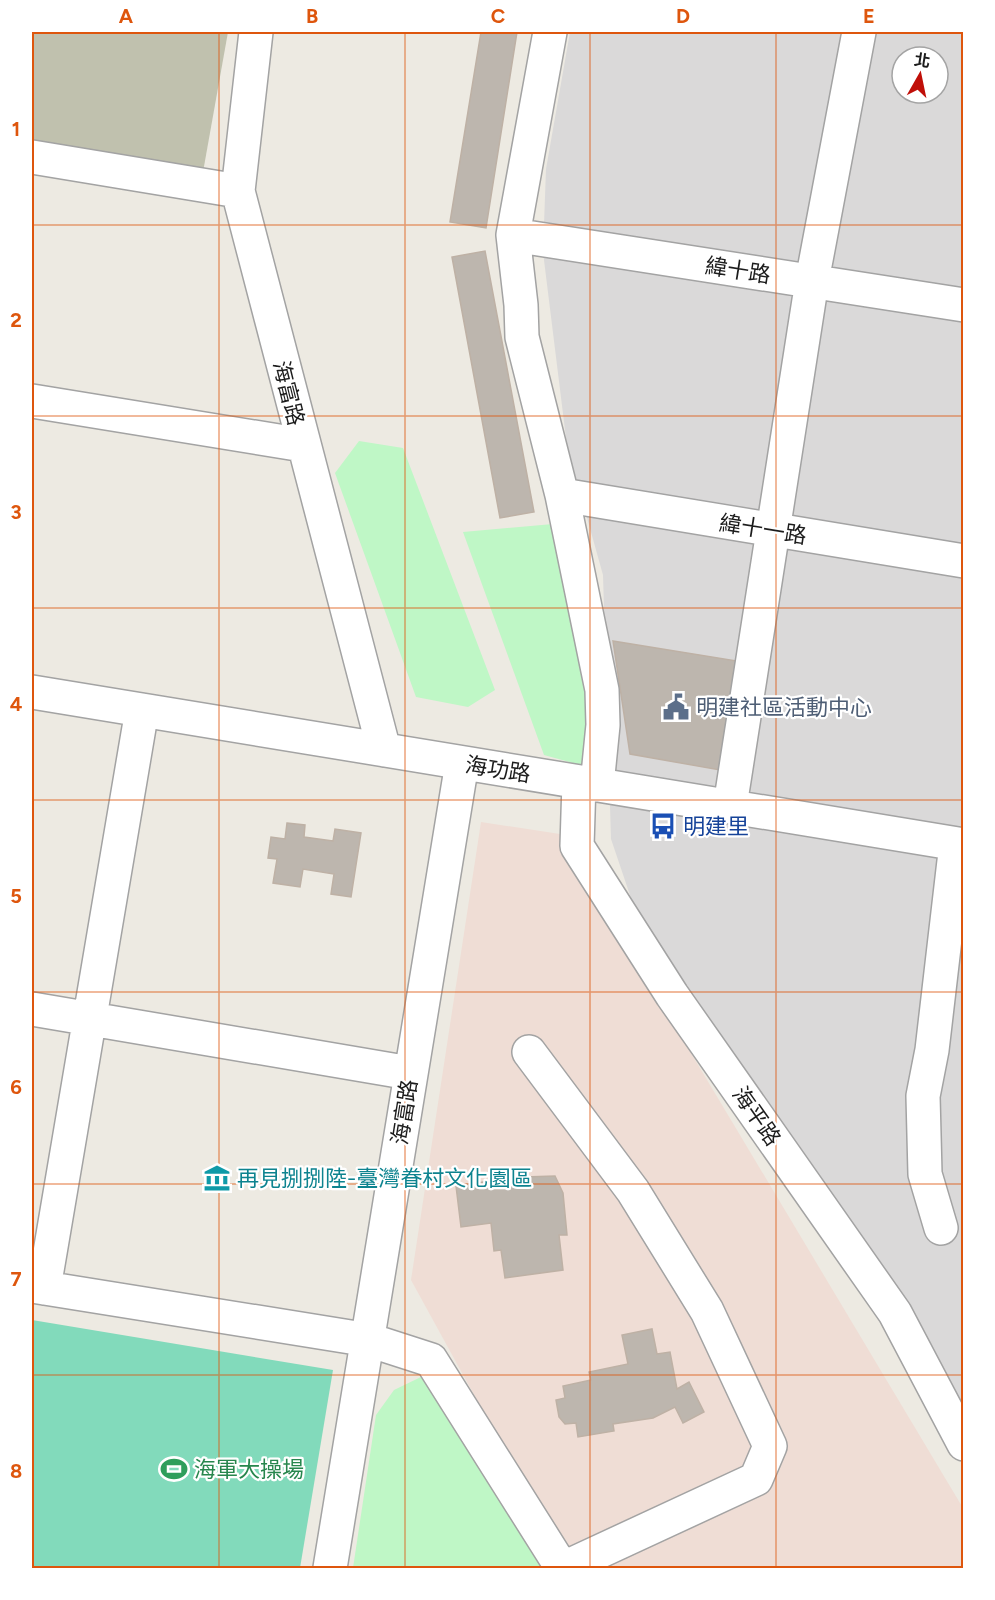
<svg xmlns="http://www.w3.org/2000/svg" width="995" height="1600" viewBox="0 0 995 1600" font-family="Figtree,'Noto Sans TC',sans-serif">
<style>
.residential{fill:#dad9d9;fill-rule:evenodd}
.military{fill:#efddd5}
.construction{fill:#c0c1ae}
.park{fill:#bff7c6}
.pitch{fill:#82dabb}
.building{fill:#bdb6ae;stroke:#beb1a5;stroke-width:1.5}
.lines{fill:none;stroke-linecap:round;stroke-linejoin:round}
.minor-casing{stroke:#a3a3a3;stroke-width:36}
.minor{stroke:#fff;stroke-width:33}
.grid{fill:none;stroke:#de560d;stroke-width:1.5;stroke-opacity:0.55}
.labels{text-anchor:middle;stroke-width:4.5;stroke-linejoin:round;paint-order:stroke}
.street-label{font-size:22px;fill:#1c1c1c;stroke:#fff}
.service-label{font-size:22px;fill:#4e5e75;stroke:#fff;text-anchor:start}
.transit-label{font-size:22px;fill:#164399;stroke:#fff;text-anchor:start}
.culture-label{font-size:22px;fill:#0d838f;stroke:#fff;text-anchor:start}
.leisure-label{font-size:22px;fill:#27864d;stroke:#fff;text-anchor:start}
.neatline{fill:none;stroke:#de560d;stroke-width:2}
.grid-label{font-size:20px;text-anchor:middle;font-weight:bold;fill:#de560d}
</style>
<rect width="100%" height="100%" fill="#edeae2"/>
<path class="residential" d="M 570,32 L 963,32 L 963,1407 L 910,1310 L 801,1155 L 635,910 L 611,839 L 603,575 L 567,446 L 543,252 L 546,169 ZM 902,57 L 938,57 L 938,93 L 902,93 Z"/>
<path class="military" d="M 481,822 L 560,834 L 963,1508 L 963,1568 L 569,1568 L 411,1280 Z"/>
<path class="construction" d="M 32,32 L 228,32 L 203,172 L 32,140 Z"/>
<path class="park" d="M 359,441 L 403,448 L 495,690 L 468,707 L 416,697 L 335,473 Z
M 553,524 L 591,694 L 584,766 L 544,755 L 463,532 Z
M 423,1376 L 553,1568 L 353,1568 L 376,1415 L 394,1390 Z"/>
<path class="pitch" d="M 32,1320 L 333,1370 L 300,1568 L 32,1568 Z"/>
<path class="building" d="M 481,32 L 517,32 L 486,228 L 450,222 Z
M 485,251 L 534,512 L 500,518 L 452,257 Z
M 613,641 L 737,661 L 720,770 L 630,754 Z
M 287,823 L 305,825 L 304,837 L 333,841 L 335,829 L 361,833 L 351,897 L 331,894 L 334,874 L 303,869 L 300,887 L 273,883 L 277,859 L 268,858 L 271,837 L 285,839 Z
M 555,1176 L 563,1193 L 567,1235 L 559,1235 L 563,1270 L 505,1278 L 501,1250 L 494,1251 L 491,1223 L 461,1227 L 456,1186 L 490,1181 L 495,1189 L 522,1185 L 524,1177 Z
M 652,1329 L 657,1354 L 670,1352 L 677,1389 L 689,1382 L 704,1412 L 683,1423 L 675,1407 L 653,1418 L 613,1424 L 614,1431 L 578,1437 L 576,1423 L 565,1424 L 559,1417 L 556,1400 L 565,1398 L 563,1386 L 591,1380 L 589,1372 L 628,1364 L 622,1335 Z"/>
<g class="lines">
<g class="minor-casing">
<path id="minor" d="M 256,32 L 238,191 L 384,750
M 550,32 L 513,235 L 521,305 L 522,337 L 562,495 L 602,690 L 603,725 L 597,785
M 32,157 L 238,191
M 513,235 L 964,305
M 32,401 L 303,445
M 562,495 L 964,561
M 32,692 L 964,845
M 579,782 L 577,846 L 672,995 L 895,1313 L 964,1444
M 730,806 L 812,281 L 859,32
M 32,1009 L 410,1073
M 529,1052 L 633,1191 L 707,1311 L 770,1446 L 756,1479 L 564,1568
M 941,1228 L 925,1174 L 923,1096 L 932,1050 L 956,844
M 32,1286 L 369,1340 L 431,1360 L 562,1568
M 44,1288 L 142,710
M 330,1568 L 462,763"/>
</g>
<use href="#minor" class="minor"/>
</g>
<path class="grid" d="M 219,32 L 219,1568M 405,32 L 405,1568M 590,32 L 590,1568M 776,32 L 776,1568M 32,225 L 964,225M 32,416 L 964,416M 32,608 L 964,608M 32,800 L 964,800M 32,992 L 964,992M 32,1184 L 964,1184M 32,1375 L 964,1375"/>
<defs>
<g id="civic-bare" transform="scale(2.07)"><path d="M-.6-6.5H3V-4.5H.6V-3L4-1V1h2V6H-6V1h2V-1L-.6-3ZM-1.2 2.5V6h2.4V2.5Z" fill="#5c6f8a" stroke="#fff" stroke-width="2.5" paint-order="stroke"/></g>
<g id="bus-bare" transform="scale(2.07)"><path d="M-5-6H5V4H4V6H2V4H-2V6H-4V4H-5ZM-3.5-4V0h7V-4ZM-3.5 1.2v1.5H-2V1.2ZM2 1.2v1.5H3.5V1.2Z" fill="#1a4fb4" stroke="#fff" stroke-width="2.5" paint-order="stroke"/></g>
<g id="museum-bare" transform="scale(2.07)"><path d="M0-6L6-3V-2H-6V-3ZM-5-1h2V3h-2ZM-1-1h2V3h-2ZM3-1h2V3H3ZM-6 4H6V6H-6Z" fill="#0f9aa8" stroke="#fff" stroke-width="2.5" paint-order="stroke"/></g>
<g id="stadium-bare" transform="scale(2.07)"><path d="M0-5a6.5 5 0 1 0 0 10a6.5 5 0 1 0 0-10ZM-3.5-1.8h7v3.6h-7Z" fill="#2e9e5b" stroke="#fff" stroke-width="2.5" paint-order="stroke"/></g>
</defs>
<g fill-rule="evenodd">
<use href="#civic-bare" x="676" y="707"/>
<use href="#bus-bare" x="663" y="826"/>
<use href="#museum-bare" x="217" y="1178"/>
<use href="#stadium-bare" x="174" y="1469"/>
</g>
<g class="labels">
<g class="street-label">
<text transform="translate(738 270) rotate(9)" y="8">緯十路</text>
<text transform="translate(289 393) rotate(76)" y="8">海富路</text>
<text transform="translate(763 529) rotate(9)" y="8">緯十一路</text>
<text transform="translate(498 769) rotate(9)" y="8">海功路</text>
<text transform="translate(404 1112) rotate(-81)" y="8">海富路</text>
<text transform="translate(757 1116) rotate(55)" y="8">海平路</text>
</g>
<g class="service-label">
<text x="696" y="715">明建社區活動中心</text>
</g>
<g class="transit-label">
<text x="683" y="834">明建里</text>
</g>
<g class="culture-label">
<text x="237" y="1186">再見捌捌陸-臺灣眷村文化園區</text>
</g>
<g class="leisure-label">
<text x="194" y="1477">海軍大操場</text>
</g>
</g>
<rect width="995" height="1600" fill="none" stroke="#ffffff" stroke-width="66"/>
<g transform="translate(920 75) rotate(9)"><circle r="28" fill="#ffffff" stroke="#a4a4a4" stroke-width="1.5"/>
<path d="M0-4.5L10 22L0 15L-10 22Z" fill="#c00f08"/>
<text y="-9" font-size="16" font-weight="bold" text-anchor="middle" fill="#1c1c1c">北</text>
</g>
<rect x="33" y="33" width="929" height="1534" class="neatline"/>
<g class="grid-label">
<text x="126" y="23">A</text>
<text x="312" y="23">B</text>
<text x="498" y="23">C</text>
<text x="683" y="23">D</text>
<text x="869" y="23">E</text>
<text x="16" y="136">1</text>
<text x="16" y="327">2</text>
<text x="16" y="519">3</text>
<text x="16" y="711">4</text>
<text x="16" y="903">5</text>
<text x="16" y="1094">6</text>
<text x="16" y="1286">7</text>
<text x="16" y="1478">8</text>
</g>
</svg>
